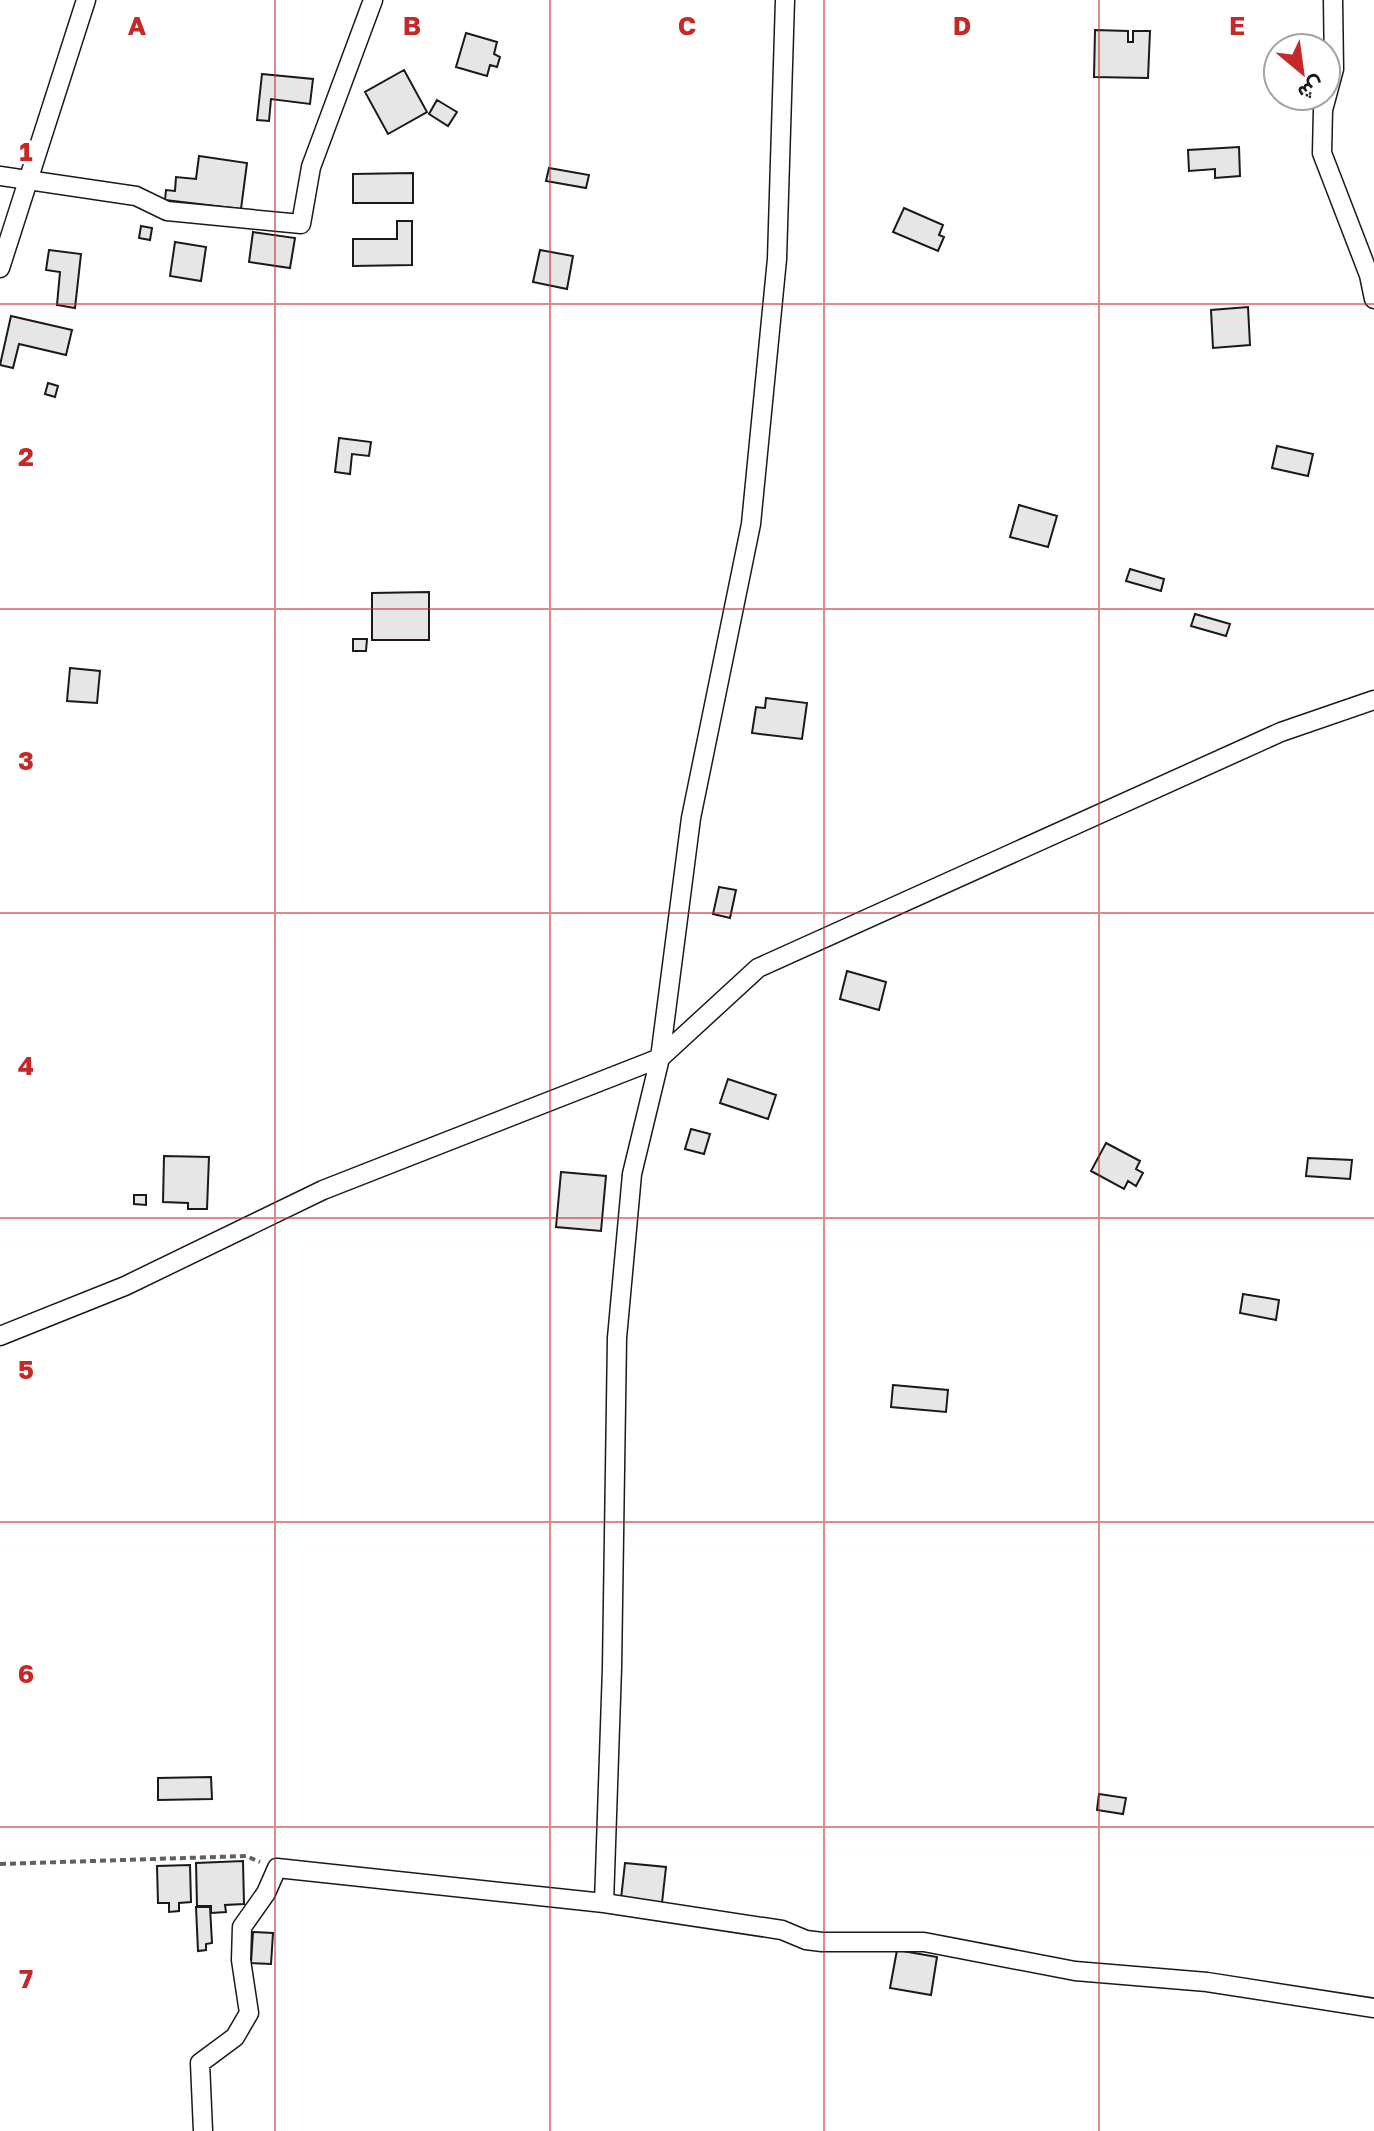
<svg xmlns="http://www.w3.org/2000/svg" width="1374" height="2131" viewBox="0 0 1374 2131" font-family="'Golos Text',Vazirmatn,sans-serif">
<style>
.building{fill:#e6e6e6;stroke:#1a1a1a;stroke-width:2}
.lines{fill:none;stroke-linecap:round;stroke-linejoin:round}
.minor-casing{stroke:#1a1a1a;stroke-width:21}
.path{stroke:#5f5f5f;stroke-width:4;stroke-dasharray:6 4;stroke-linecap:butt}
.minor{stroke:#fff;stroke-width:18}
.grid{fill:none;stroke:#c62828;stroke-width:2;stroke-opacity:0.55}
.grid-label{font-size:26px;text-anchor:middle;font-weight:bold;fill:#c62828;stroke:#fff;stroke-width:6;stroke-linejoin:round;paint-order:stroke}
</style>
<rect width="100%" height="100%" fill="#fff"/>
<path class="building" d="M 1095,30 L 1128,31 L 1128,42 L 1133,42 L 1133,31 L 1150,31 L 1148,78 L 1094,77 Z
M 466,33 L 497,42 L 494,54 L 500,57 L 497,67 L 490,65 L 487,76 L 456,67 Z
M 404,70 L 427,112 L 388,134 L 365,92 Z
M 262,74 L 313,79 L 310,104 L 271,99 L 269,121 L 257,120 Z
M 437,100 L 457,112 L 448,126 L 429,114 Z
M 1239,147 L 1240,176 L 1215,178 L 1215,169 L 1189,171 L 1188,150 Z
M 199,156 L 247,163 L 241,209 L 165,200 L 166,190 L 175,191 L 176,177 L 196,179 Z
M 549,168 L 589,175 L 586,188 L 546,181 Z
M 413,173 L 413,203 L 353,203 L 353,174 Z
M 904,208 L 943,225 L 939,235 L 944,237 L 938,251 L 893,232 Z
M 397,221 L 412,221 L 412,265 L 353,266 L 353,239 L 397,239 Z
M 141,226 L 152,228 L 150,240 L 139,238 Z
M 253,232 L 295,238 L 290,268 L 249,262 Z
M 175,242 L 206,247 L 201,281 L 170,276 Z
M 49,250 L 81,254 L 75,308 L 57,305 L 60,272 L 46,270 Z
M 540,250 L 573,256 L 567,289 L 533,282 Z
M 1248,307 L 1250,345 L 1213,348 L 1211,310 Z
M 11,316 L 72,330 L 66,355 L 19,344 L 13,368 L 0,365 Z
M 48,383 L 58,386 L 55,397 L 45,394 Z
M 339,438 L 371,442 L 369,456 L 352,454 L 350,474 L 335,472 Z
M 1277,446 L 1313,454 L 1308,476 L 1272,468 Z
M 1019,505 L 1057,516 L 1048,547 L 1010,537 Z
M 1130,569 L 1164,579 L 1161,591 L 1126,581 Z
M 429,592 L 429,640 L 372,640 L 372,593 Z
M 1195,614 L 1230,624 L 1226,636 L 1191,626 Z
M 353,639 L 367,639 L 366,651 L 353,651 Z
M 70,668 L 100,671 L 97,703 L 67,701 Z
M 766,698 L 807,703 L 802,739 L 752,733 L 756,707 L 765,708 Z
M 719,887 L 736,890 L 730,918 L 713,914 Z
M 847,971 L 886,982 L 879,1010 L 840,999 Z
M 728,1079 L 776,1095 L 768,1119 L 720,1103 Z
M 691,1129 L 710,1134 L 704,1154 L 685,1149 Z
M 1106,1143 L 1140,1161 L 1136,1169 L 1143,1173 L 1136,1186 L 1128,1181 L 1124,1189 L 1091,1171 Z
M 164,1156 L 209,1157 L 207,1209 L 188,1209 L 188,1203 L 163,1202 Z
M 1308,1158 L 1352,1160 L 1350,1179 L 1306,1176 Z
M 561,1172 L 606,1176 L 601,1231 L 556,1227 Z
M 134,1195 L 146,1195 L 146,1205 L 134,1204 Z
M 1243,1294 L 1279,1300 L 1276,1320 L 1240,1313 Z
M 893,1385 L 948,1390 L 946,1412 L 891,1407 Z
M 211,1777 L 212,1799 L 158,1800 L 158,1778 Z
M 1099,1794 L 1126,1798 L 1123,1814 L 1097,1810 Z
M 243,1861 L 244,1904 L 225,1905 L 226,1912 L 211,1913 L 211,1906 L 197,1906 L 196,1863 Z
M 625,1863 L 666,1867 L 662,1903 L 621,1899 Z
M 190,1865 L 191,1902 L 179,1903 L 179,1911 L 169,1912 L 169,1903 L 158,1903 L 157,1866 Z
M 196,1907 L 210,1907 L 212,1943 L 206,1944 L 206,1950 L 198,1951 Z
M 253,1932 L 273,1933 L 271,1964 L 251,1963 Z
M 897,1950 L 937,1957 L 931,1995 L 890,1988 Z"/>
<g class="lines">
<g class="minor-casing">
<path id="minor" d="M 1333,0 L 1334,69 L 1323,110 L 1322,153 L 1369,275 L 1374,299
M 0,176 L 136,196 L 167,211 L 301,224 L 311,167 L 373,0
M 0,268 L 86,0
M 0,1336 L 125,1286 L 323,1190 L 660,1058 L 758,968 L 1281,732 L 1374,700
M 604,1903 L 612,1668 L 617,1338 L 632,1174 L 660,1058 L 691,818 L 751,524 L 777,259 L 785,0
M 203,2131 L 200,2063 L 235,2037 L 249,2013 L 241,1960 L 242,1927 L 266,1893 L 277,1868 L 604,1903 L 782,1930 L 806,1940 L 822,1942 L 924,1942 L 1075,1971 L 1207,1982 L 1374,2008"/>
</g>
<path class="path" d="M 0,1864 L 246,1856 L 260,1862"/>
<use href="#minor" class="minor"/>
</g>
<path class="grid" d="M 275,0 L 275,2131M 550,0 L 550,2131M 824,0 L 824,2131M 1099,0 L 1099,2131M 0,304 L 1374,304M 0,609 L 1374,609M 0,913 L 1374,913M 0,1218 L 1374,1218M 0,1522 L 1374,1522M 0,1827 L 1374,1827"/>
<g class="grid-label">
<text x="137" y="35">A</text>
<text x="412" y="35">B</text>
<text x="687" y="35">C</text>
<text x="962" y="35">D</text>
<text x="1237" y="35">E</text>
<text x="26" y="161">1</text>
<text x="26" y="466">2</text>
<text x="26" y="770">3</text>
<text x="26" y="1075">4</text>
<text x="26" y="1379">5</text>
<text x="26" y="1683">6</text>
<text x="26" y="1988">7</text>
</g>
<g transform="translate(1302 72) rotate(151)"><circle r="38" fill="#ffffff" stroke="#a3a3a3" stroke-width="2"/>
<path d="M0-6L14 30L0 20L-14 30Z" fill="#c62828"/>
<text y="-12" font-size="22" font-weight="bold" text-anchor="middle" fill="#1a1a1a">ش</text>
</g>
</svg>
